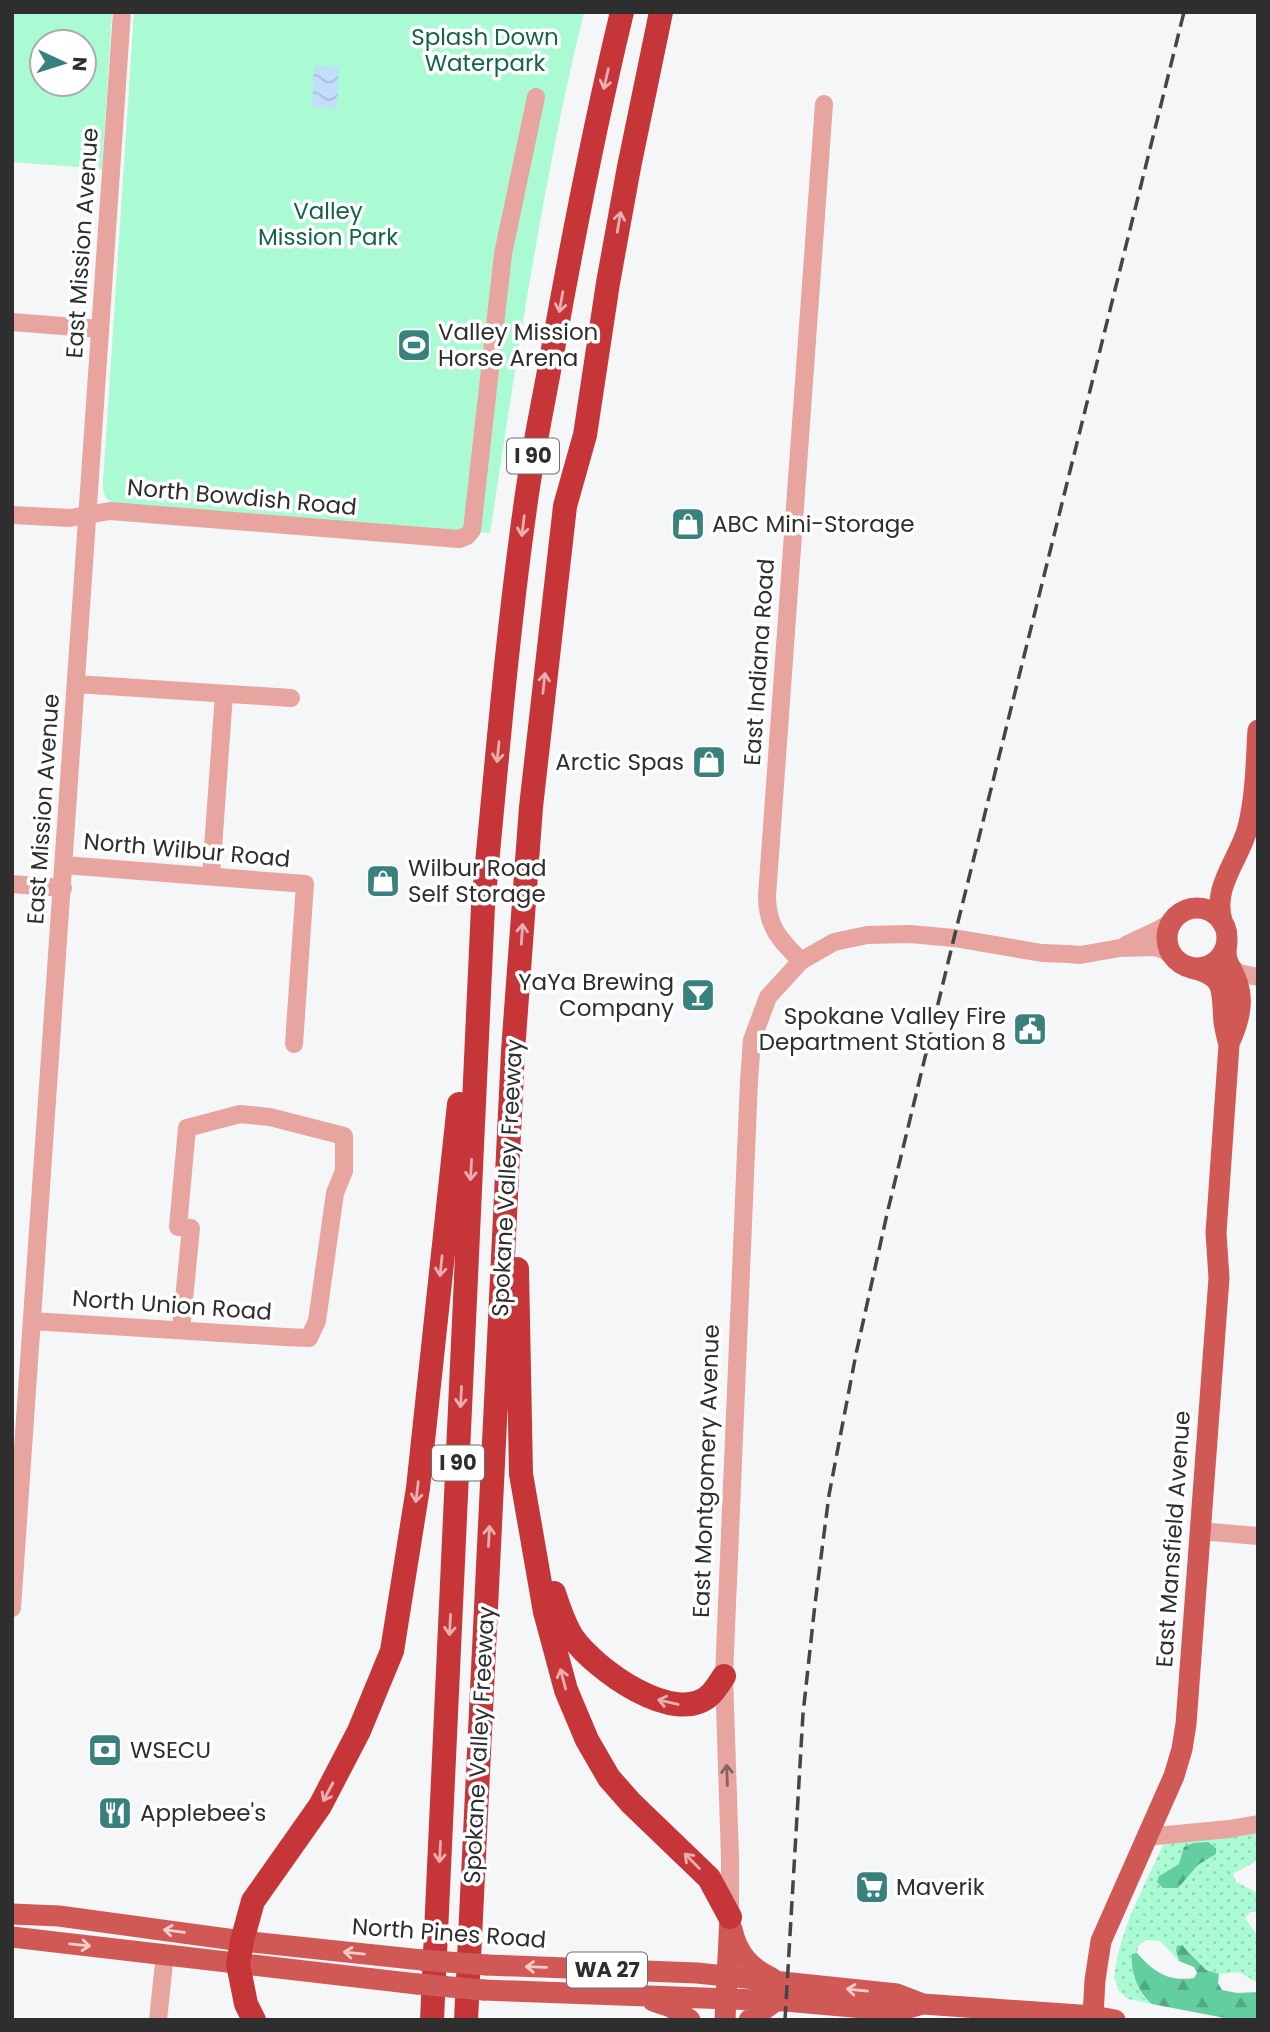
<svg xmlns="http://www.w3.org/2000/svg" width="1270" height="2032" viewBox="0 0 1270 2032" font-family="Poppins,sans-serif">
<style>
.grass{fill:url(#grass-dots);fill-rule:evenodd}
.forest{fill:url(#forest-firs)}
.park{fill:#aafbd4;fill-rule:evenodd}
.water{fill:url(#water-waves)}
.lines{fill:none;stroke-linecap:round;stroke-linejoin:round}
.minor{stroke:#e8a49f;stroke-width:18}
.major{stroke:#d15955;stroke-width:21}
.highway{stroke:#c63639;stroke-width:24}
.rail{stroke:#454546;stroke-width:3.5;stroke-dasharray:14 7;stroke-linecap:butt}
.major-bridge{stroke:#d15955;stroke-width:21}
.oneway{stroke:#e8afb0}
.oneway2{stroke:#826361}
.oneway3{stroke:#f1cdcc}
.labels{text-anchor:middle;stroke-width:7;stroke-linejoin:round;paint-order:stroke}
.shield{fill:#fff;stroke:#6d6d6d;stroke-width:2}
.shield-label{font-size:21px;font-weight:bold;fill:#2e2e2f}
.park-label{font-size:23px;fill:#146547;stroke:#fff}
.street-label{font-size:23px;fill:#2e2e2f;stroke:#fff}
.poi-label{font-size:23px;fill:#2e2e2f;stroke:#fff;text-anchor:start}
</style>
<defs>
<pattern id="grass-dots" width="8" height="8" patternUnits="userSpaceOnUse" patternTransform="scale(1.75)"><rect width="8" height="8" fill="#aafbd4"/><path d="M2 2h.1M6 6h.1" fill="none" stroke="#93d7b6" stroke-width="1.8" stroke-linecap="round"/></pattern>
<pattern id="forest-firs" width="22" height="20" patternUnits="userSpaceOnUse" patternTransform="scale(1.75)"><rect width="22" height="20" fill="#63ce9f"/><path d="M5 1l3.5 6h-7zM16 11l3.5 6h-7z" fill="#52a882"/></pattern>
<pattern id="water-waves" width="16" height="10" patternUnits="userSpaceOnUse" patternTransform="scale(1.75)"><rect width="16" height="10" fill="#c3defa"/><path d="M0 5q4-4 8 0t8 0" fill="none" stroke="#a8bfd7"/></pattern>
</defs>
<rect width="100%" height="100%" fill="#f5f6f8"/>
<path class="grass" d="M 1258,1827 L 1258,1860 L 1233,1874 L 1236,1882 L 1258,1893 L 1258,1912 L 1250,1912 L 1245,1918 L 1258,1936 L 1258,1983 L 1239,1972 L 1219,1974 L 1206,1970 L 1187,1949 L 1176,1951 L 1179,1961 L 1160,1941 L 1146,1940 L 1138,1946 L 1137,1953 L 1132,1954 L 1144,1998 L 1152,2004 L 1128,1999 L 1118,1990 L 1117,1983 L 1114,1979 C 1119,1930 1143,1889 1163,1845 ZM 1216,1854 L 1198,1865 L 1178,1888 L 1159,1876 L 1179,1864 Z"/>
<path class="forest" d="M 1208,1842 L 1216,1848 L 1216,1854 L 1198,1865 L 1178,1888 L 1163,1888 L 1157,1882 L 1159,1876 L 1179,1864 L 1184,1847 L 1193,1843 Z
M 1182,1945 L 1206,1970 L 1219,1974 L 1218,1983 L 1222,1990 L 1237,1993 L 1258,1992 L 1258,2020 L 1235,2020 L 1152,2004 C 1139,1994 1130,1971 1132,1954 L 1137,1953 C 1154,1972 1168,1982 1194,1978 L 1197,1973 L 1194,1967 L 1179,1961 L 1176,1951 L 1177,1946 Z"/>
<path class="park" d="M 12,12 L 112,12 L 102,169 L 12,162 ZM 84,42 L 84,84 L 42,84 L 42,42 Z
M 134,12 L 584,12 C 542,184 517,358 490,533 L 135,507 C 116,504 102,506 103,482 Z"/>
<path class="water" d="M 314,66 L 339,67 L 337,109 L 312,107 Z"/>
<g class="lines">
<path class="minor" d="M 12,322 L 100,329
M 12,515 L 70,518 L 110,511 L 459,539 L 467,536 L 472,530 L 503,254 L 536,97
M 76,684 L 291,698
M 64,865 L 305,884 L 294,1044
M 211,876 L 224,694
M 12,884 L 63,888
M 1126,945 L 1160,929 L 1173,921
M 801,961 C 780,940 767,927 767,896 L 824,104
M 1227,964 L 1239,973 L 1258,977
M 32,1321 L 285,1337 L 309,1338 L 317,1321 L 335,1193 L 344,1171 L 344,1136 L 270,1117 L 240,1114 L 187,1128 L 178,1227 L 191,1228 L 181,1330
M 1200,1531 L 1258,1536
M 12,1608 L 122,12
M 1146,1837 L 1229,1829 L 1258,1824
M 730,1914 L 730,1858 L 724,1676 L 749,1081 L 752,1040 L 768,997 L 801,961 L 834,942 L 867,935 L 910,934 L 954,938 L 1042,953 L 1069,954 L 1080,955 L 1120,948 L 1154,947 L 1164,950 L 1175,958
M 158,2020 L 165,1954"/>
<path class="major" d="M1167 938a30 30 0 1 1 60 0a30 30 0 1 1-60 0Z
M 1223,924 C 1210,888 1240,859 1248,827 C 1256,795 1256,762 1258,730
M 1227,943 C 1223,964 1233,967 1238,985 C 1244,1003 1238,1023 1231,1039
M 12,1914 L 59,1916 L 242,1941 L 422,1960
M 732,1929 C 737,1953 750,1968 772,1978
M 12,1937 L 417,1984
M 487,1965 L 697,1973 L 897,1994 L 923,2004 L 1093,2016 L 1115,2020
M 484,1990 L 785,2001 L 898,2011 L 923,2004
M 653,2001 L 671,2007 L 690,2020
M 1093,2016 L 1095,1980 L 1101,1941 L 1174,1776 L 1182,1749 L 1186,1724 L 1219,1278 L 1216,1233 L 1229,1045 C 1227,1037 1225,1030 1224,1022 C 1221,992 1228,976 1191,968
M 725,2020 L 730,1917
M 749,2020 L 776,2001"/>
<path class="highway" d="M 517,1269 L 521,1474 L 545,1612 L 566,1690 L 587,1740 L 609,1778 L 631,1803 L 709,1878 L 730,1917
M 554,1593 C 559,1608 564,1624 573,1638 C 594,1668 676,1729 711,1694 C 716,1689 720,1682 724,1676
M 254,2020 L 246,2004 L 238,1964 L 242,1941 L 253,1901 L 320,1806 L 359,1731 L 392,1651 L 418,1488 L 459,1104
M 432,2020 L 483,906 C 496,771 507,635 526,501 C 533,450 544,400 553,349 C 573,237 595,124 622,12
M 466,2020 L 513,1051 L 531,807 L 565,506 L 585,435 L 608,283 L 629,167 L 661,12"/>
<path class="rail" d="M 785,2020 L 803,1714 L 815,1604 L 829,1495 L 856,1354 L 887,1214 L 954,938 L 1184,12"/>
<path class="major-bridge" d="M 422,1960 L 487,1965
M 417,1984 L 484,1990"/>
</g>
<defs><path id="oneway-shaft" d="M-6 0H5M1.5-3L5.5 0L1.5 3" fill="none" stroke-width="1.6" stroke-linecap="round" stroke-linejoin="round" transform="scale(1.75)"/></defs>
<g class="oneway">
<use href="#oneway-shaft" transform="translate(606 79) rotate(103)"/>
<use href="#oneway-shaft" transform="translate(619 222) rotate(-80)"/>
<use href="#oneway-shaft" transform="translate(561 302) rotate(100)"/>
<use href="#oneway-shaft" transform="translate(523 526) rotate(97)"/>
<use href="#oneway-shaft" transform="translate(544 683) rotate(-84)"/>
<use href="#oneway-shaft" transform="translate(498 752) rotate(96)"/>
<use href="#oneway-shaft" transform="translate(522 934) rotate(-86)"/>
<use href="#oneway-shaft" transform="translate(471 1170) rotate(93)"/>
<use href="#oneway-shaft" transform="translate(441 1266) rotate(96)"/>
<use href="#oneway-shaft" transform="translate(461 1397) rotate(93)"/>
<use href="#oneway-shaft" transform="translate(417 1492) rotate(97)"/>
<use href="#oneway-shaft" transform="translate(489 1536) rotate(-87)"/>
<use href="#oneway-shaft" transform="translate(450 1625) rotate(93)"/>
<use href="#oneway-shaft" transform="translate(563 1679) rotate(-105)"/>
<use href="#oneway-shaft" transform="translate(668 1702) rotate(-167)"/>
<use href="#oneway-shaft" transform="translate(328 1792) rotate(118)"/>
<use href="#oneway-shaft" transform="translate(440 1852) rotate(93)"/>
<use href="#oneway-shaft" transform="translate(692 1861) rotate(-135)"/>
</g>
<use class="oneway2" href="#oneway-shaft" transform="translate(727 1775) rotate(-92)"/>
<g class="oneway3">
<use href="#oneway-shaft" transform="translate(174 1931) rotate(-172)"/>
<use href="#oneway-shaft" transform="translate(80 1945) rotate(6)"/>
<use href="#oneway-shaft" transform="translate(354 1953) rotate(-174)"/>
<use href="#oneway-shaft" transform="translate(536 1967) rotate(-178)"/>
<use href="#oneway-shaft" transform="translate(857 1990) rotate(-174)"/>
</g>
<defs>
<g id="stadium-square" transform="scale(1.75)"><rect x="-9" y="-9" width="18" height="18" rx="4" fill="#38817d" stroke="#fff"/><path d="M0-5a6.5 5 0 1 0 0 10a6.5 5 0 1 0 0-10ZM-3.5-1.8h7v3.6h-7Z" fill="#fff"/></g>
<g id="shop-square" transform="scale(1.75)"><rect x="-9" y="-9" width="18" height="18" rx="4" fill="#38817d" stroke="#fff"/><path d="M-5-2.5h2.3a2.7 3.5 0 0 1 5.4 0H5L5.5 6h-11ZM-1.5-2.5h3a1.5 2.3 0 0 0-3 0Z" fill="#fff"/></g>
<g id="bar-square" transform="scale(1.75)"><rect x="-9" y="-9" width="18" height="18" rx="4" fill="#38817d" stroke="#fff"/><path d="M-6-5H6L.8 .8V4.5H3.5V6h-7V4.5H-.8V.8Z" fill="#fff"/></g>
<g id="civic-square" transform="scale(1.75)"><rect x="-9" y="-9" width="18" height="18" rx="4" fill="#38817d" stroke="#fff"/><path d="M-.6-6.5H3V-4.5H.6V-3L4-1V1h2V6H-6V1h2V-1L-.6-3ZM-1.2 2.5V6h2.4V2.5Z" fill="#fff"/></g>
<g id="bank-square" transform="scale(1.75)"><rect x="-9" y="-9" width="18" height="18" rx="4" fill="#38817d" stroke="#fff"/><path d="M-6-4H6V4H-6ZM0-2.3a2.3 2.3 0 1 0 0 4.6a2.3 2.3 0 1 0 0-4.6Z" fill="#fff"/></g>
<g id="restaurant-square" transform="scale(1.75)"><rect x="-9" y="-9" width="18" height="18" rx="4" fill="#38817d" stroke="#fff"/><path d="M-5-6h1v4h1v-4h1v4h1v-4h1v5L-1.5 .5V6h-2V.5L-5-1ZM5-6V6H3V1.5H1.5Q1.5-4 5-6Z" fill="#fff"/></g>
<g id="supermarket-square" transform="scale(1.75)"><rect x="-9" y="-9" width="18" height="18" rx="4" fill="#38817d" stroke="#fff"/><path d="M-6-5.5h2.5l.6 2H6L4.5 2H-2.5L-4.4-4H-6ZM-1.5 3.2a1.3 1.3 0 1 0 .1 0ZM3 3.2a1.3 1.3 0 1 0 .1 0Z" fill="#fff"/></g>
</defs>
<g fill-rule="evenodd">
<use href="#stadium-square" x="414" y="345"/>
<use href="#shop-square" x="688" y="524"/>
<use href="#shop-square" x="709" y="762"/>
<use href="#shop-square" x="383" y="881"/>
<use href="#bar-square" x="698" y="995"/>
<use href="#civic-square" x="1030" y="1029"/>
<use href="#bank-square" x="105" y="1750"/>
<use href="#restaurant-square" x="115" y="1813"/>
<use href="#supermarket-square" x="872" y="1887"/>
</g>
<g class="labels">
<g class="shield">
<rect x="507" y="438.5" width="52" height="35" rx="5"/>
<rect x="432" y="1445.5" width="52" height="35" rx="5"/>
<rect x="567" y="1952.5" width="80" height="35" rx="5"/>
</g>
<g class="shield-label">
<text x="533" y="463">I 90</text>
<text x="458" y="1470">I 90</text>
<text x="607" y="1977">WA 27</text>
</g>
<g class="park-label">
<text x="485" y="45">Splash Down<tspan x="485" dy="26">Waterpark</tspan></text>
<text x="328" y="219">Valley<tspan x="328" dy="26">Mission Park</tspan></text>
</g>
<g class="street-label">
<text transform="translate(82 243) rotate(-86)" y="8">East Mission Avenue</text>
<text transform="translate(242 497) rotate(5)" y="8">North Bowdish Road</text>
<text transform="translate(759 662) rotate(-86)" y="8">East Indiana Road</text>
<text transform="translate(43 809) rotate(-86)" y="8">East Mission Avenue</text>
<text transform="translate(187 850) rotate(5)" y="8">North Wilbur Road</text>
<text transform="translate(507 1178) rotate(-87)" y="8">Spokane Valley Freeway</text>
<text transform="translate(172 1305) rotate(4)" y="8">North Union Road</text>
<text transform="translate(706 1471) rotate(-88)" y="8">East Montgomery Avenue</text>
<text transform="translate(1173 1539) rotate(-86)" y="8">East Mansfield Avenue</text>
<text transform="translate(479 1745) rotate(-87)" y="8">Spokane Valley Freeway</text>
<text transform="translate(449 1933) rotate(4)" y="8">North Pines Road</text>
</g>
<g class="poi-label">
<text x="438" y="340">Valley Mission<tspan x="438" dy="26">Horse Arena</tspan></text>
<text x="712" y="532">ABC Mini-Storage</text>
<text x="684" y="770" text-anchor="end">Arctic Spas</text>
<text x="408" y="876">Wilbur Road<tspan x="408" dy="26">Self Storage</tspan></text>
<text x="674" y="990" text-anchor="end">YaYa Brewing<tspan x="674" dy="26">Company</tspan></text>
<text x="1006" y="1024" text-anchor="end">Spokane Valley Fire<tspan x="1006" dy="26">Department Station 8</tspan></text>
<text x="130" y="1758">WSECU</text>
<text x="140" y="1821">Applebee's</text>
<text x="896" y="1895">Maverik</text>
</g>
</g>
<rect width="1270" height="2032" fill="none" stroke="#2e2e2f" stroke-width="28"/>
<g transform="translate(63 63) rotate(94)"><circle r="33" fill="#ffffff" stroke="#ababac" stroke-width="2"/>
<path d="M0-5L12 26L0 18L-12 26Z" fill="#38817d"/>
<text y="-10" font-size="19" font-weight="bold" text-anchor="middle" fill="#2e2e2f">N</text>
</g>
</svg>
